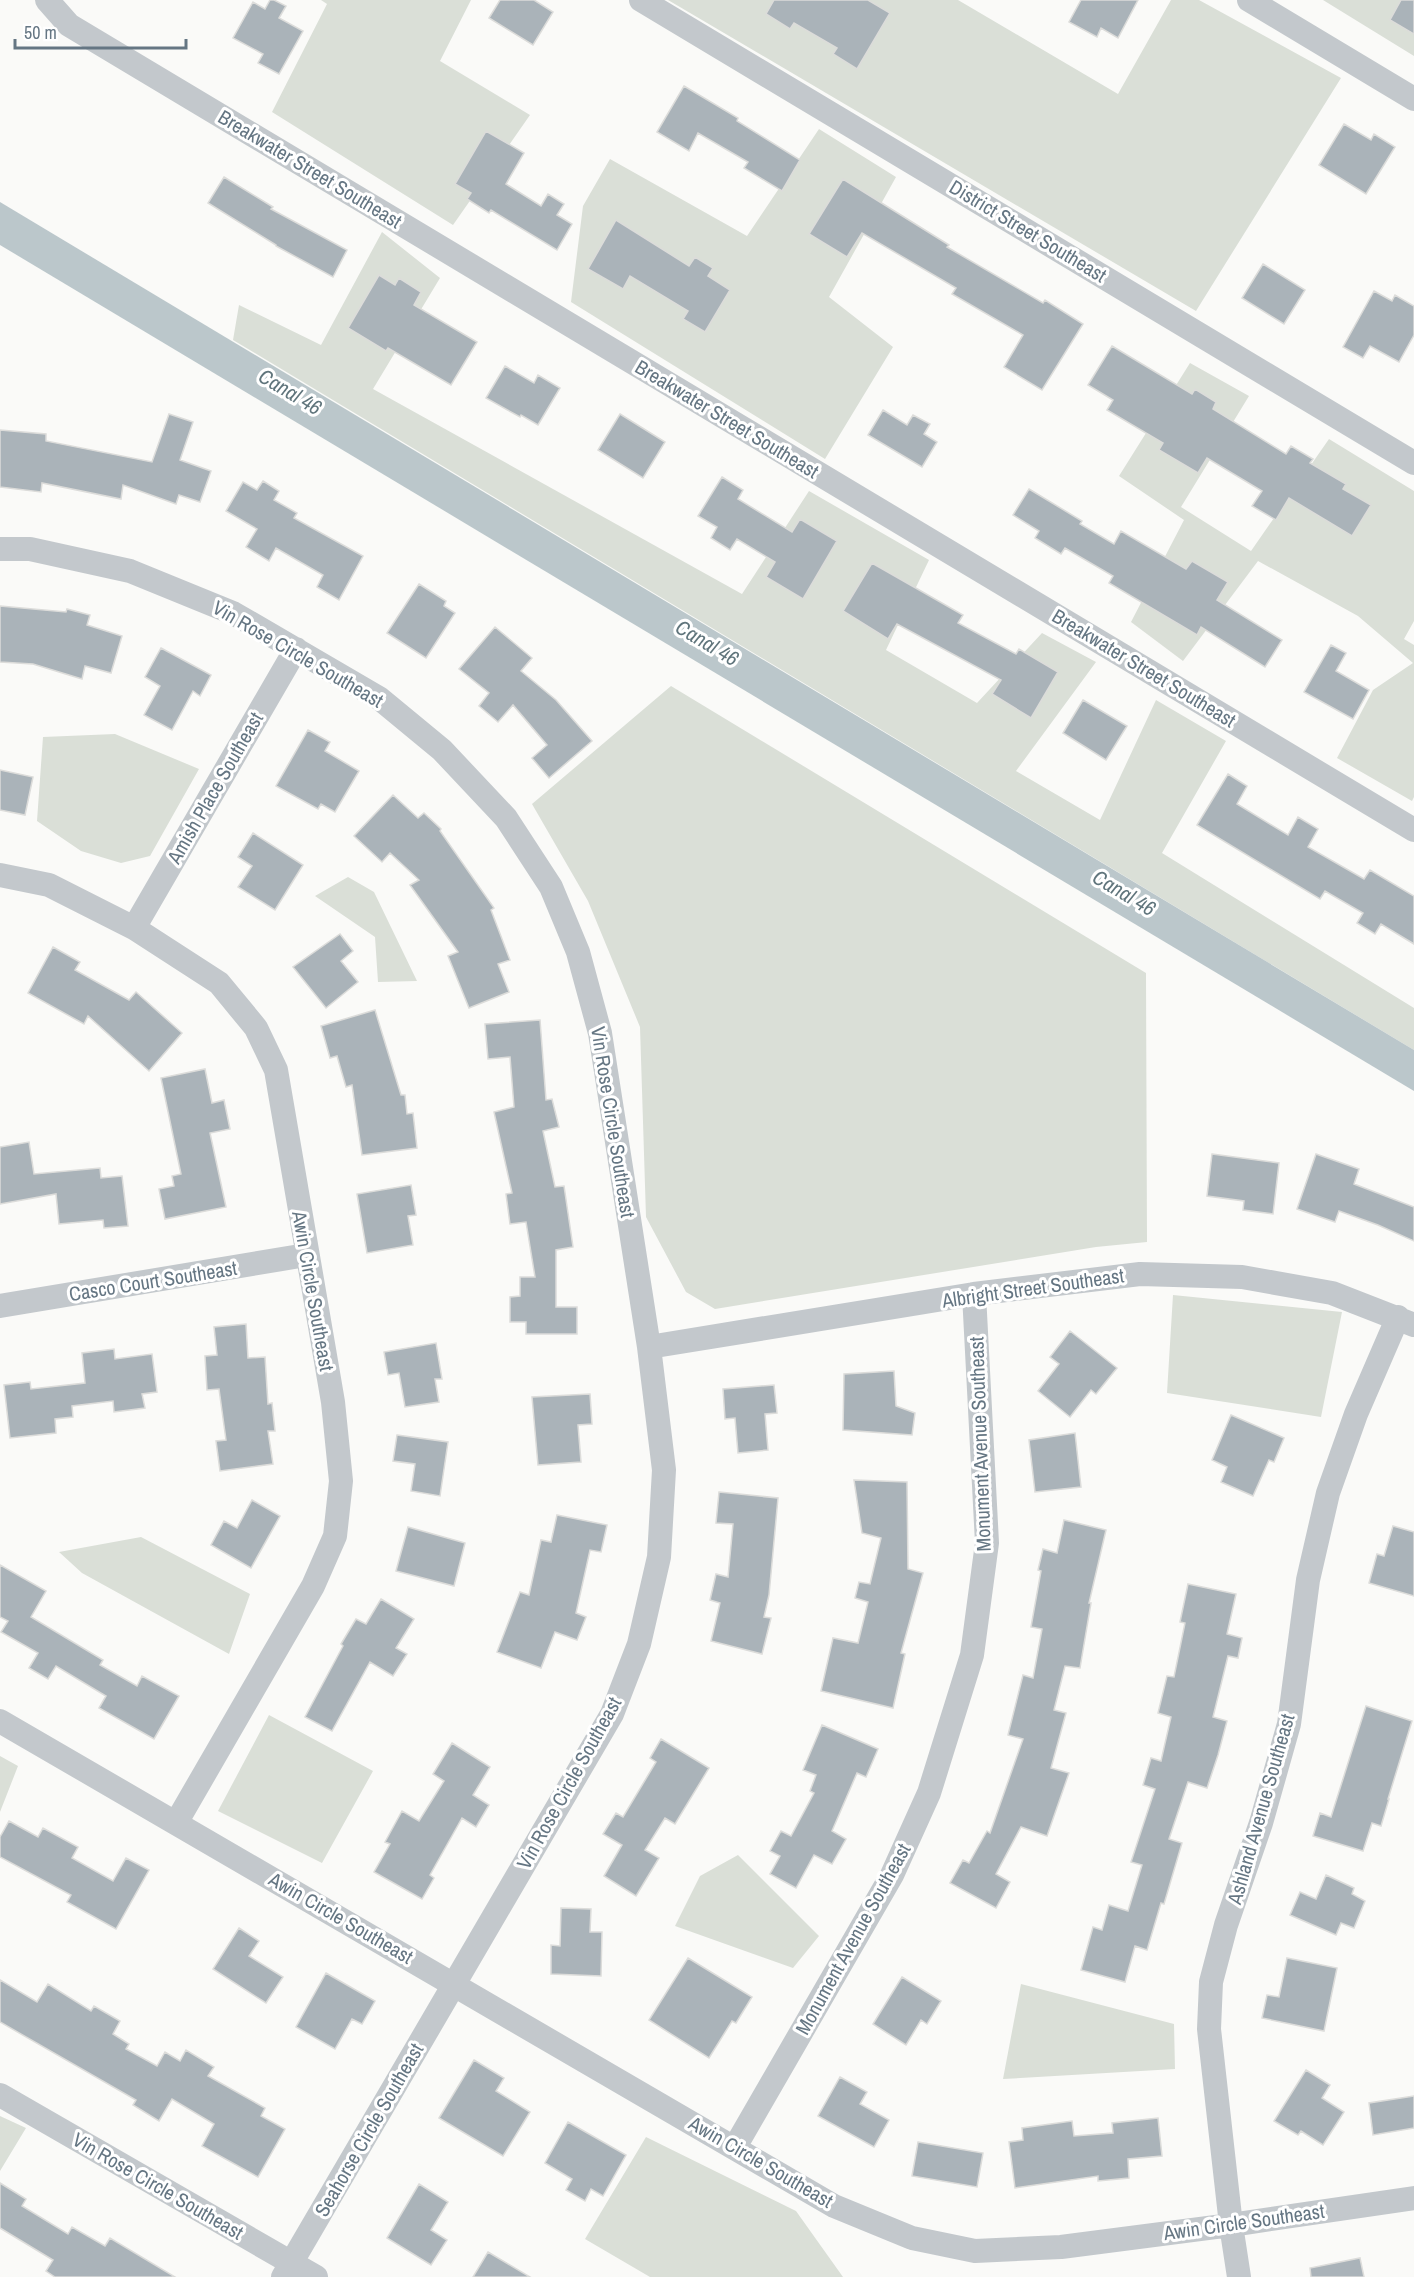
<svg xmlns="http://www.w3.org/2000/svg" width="1414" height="2277" viewBox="0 0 1414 2277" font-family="'Archivo Narrow',sans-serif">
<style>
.green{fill:#dadfd7}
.water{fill:#bbc7cb}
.building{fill:#aab3b9;stroke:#dcdcda;stroke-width:1.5}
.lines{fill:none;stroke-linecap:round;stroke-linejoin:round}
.minor{stroke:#c3c8cc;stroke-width:24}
.labels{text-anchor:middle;stroke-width:6;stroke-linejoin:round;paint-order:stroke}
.street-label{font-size:20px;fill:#657683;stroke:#fff}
.water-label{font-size:21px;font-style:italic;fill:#60757c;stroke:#fff}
</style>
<rect width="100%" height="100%" fill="#fafaf8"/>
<path class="green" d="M 321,0 L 471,0 L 440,61 L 530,115 L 453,225 L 272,112 L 327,4 Z
M 668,0 L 958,0 L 1118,94 L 1171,0 L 1199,0 L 1341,78 L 1196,311 Z
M 1323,0 L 1414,0 L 1414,56 Z
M 819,129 L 896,177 L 829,297 L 893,347 L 825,459 L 571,302 L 583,206 L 610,159 L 747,236 Z
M 382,232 L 440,278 L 373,389 L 742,594 L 809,491 L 929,560 L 886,650 L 977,703 L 1042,633 L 1096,662 L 1016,771 L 1100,820 L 1156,700 L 1226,741 L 1162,853 L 1414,1008 L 1414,1050 L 233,340 L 239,305 L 321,345 Z
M 1190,363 L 1249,396 L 1181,507 L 1251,551 L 1329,439 L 1414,491 L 1414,621 L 1404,639 L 1414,645 L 1414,797 L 1412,801 L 1337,758 L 1373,690 L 1413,663 L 1358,616 L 1258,561 L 1183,661 L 1131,622 L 1184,520 L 1119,476 Z
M 671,686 L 1146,973 L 1147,1242 L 1096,1247 L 715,1309 L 686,1292 L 646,1217 L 640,1027 L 588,901 L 532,804 Z
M 115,734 L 199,769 L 150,856 L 121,863 L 81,851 L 37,821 L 43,737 Z
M 348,877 L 374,892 L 417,981 L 378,982 L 375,937 L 315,896 Z
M 1173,1295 L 1342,1312 L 1321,1417 L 1167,1393 Z
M 141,1537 L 250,1594 L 229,1654 L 82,1573 L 59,1552 Z
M 269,1715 L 373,1771 L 322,1863 L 218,1811 Z
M 0,1756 L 18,1766 L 0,1812 Z
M 738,1855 L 819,1936 L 793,1968 L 675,1926 L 700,1876 Z
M 1021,1984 L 1174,2024 L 1175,2069 L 1003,2079 Z
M 0,2116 L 26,2128 L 0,2171 Z
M 646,2137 L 796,2211 L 843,2277 L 650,2277 L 585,2239 Z"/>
<path class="water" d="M 0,202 L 1414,1050 L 1414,1091 L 0,245 Z"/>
<path class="building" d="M 270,0 L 274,0 L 286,6 L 279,18 L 303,31 L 279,74 L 258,63 L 263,54 L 233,38 L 253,2 L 265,9 Z
M 500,0 L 534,0 L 553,12 L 533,45 L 489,18 Z
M 774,0 L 868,0 L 890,13 L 857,69 L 833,54 L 837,48 L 794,23 L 790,29 L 766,14 Z
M 1081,0 L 1138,0 L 1118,38 L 1101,28 L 1097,37 L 1069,22 Z
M 1401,0 L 1414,0 L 1414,34 L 1390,20 Z
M 684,86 L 738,118 L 737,121 L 800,160 L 782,191 L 744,168 L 748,162 L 698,133 L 689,151 L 657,132 Z
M 1344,124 L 1371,140 L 1374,134 L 1395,147 L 1366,194 L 1319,165 Z
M 486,131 L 524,153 L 506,184 L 541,206 L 548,194 L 564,204 L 557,215 L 572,224 L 557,250 L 491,210 L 489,213 L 467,199 L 471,193 L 455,184 Z
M 224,177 L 273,207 L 271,209 L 347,250 L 333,277 L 276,246 L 276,245 L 208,203 Z
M 843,179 L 949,245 L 947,247 L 1043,303 L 1045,300 L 1083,324 L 1042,390 L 1004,367 L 1023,335 L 952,294 L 956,288 L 862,233 L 847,257 L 809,234 Z
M 616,220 L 689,266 L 695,257 L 713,268 L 708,276 L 730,290 L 705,332 L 683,319 L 688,311 L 630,276 L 623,289 L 588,269 Z
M 1263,264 L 1305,290 L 1284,324 L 1242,298 Z
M 379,275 L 395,285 L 399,278 L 421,292 L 414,305 L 477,342 L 451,385 L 388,348 L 386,351 L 348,328 Z
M 1374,291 L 1392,301 L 1395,295 L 1414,306 L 1414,335 L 1399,362 L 1370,346 L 1363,358 L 1343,347 Z
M 1112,346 L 1192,394 L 1195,389 L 1216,402 L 1213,409 L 1286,454 L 1291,446 L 1313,459 L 1310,463 L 1346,484 L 1343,489 L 1371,505 L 1352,536 L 1289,498 L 1276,520 L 1252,506 L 1262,491 L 1207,458 L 1198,473 L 1159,450 L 1163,443 L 1107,410 L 1113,400 L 1088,385 Z
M 505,366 L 534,383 L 538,375 L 560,388 L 538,425 L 521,415 L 520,417 L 486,398 Z
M 883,410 L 907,425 L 913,415 L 930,424 L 924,434 L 937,442 L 922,467 L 868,435 Z
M 169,414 L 193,422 L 180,460 L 211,471 L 200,502 L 179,495 L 176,504 L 123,485 L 121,499 L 42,483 L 41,492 L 0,487 L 0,430 L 46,434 L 46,441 L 152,462 Z
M 620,414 L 665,442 L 643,478 L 598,450 Z
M 722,477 L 743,490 L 738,499 L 792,532 L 800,519 L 837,541 L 803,599 L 766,577 L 775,562 L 737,539 L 730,550 L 711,538 L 717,527 L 698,516 Z
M 263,481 L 279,491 L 274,500 L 297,513 L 294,518 L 363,556 L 339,600 L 317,587 L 323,575 L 276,548 L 269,561 L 246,547 L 257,529 L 226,511 L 243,482 L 257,490 Z
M 1029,489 L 1082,521 L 1080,524 L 1114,544 L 1121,531 L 1186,569 L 1192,561 L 1228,582 L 1217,600 L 1282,640 L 1265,667 L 1201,627 L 1197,635 L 1109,583 L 1113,576 L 1065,548 L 1061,554 L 1035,538 L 1039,531 L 1013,515 Z
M 872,563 L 963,615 L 958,623 L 1016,654 L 1019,649 L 1058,672 L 1031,718 L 992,694 L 1001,680 L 897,624 L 888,639 L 843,611 Z
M 419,584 L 446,601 L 444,606 L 455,613 L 426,658 L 387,633 Z
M 0,606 L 66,612 L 67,609 L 90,615 L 87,625 L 122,636 L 111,673 L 85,666 L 82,679 L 33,664 L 0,662 Z
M 495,627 L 532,658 L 521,671 L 556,700 L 592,741 L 549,778 L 532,758 L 547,745 L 513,705 L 498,722 L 479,706 L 489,693 L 459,669 Z
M 1331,645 L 1346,653 L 1336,671 L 1369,690 L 1353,719 L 1304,692 Z
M 161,648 L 211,675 L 200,696 L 193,691 L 172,730 L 144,715 L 160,686 L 145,677 Z
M 1083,700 L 1127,726 L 1106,760 L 1063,733 Z
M 308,730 L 330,742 L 325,751 L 359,771 L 335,812 L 321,804 L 318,809 L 276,786 Z
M 0,770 L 33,777 L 25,815 L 0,810 Z
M 1228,774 L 1247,786 L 1237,804 L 1288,835 L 1298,817 L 1318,829 L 1308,847 L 1364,879 L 1370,870 L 1414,896 L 1414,944 L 1381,924 L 1375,934 L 1357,923 L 1363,913 L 1325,891 L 1320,899 L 1197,825 Z
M 393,795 L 418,818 L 424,813 L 441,829 L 440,831 L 494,908 L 491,910 L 510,960 L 498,964 L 509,992 L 469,1008 L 448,956 L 458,952 L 410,885 L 419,880 L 390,853 L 382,862 L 354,836 Z
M 253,833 L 303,865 L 275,910 L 238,887 L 252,866 L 238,857 Z
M 340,934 L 353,951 L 341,961 L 358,982 L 326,1008 L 293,967 Z
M 53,947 L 80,962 L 75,970 L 129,1000 L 136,992 L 182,1033 L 149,1071 L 88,1016 L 84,1024 L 28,993 Z
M 375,1010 L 401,1095 L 405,1095 L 407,1114 L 413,1113 L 417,1148 L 362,1155 L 352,1085 L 346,1087 L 337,1056 L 330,1058 L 321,1026 Z
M 540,1020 L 546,1100 L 552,1099 L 559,1127 L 543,1131 L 555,1187 L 564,1186 L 573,1247 L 556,1250 L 556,1307 L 577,1307 L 577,1334 L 526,1334 L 526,1322 L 510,1322 L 510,1297 L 520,1296 L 520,1277 L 535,1277 L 526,1222 L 510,1224 L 506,1194 L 512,1193 L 494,1112 L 514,1107 L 510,1057 L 488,1059 L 485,1024 Z
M 205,1069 L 212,1103 L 224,1100 L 230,1129 L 210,1133 L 226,1207 L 165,1219 L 159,1189 L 174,1186 L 172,1176 L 181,1174 L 161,1078 Z
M 29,1142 L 34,1174 L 100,1168 L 101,1178 L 122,1176 L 128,1226 L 104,1228 L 103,1220 L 59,1224 L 56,1194 L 0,1204 L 0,1147 Z
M 1212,1154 L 1279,1163 L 1273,1214 L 1243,1210 L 1244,1201 L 1207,1196 Z
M 1316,1154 L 1359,1169 L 1354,1184 L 1414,1207 L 1414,1241 L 1378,1225 L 1339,1211 L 1335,1222 L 1297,1209 Z
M 411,1185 L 416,1215 L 408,1216 L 413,1245 L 367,1253 L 357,1194 Z
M 246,1324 L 248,1358 L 265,1357 L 268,1404 L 272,1403 L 275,1431 L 268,1431 L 273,1464 L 220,1471 L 216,1441 L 226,1440 L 219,1389 L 207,1390 L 205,1356 L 217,1355 L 214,1327 Z
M 1070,1331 L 1117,1368 L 1096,1394 L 1091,1390 L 1070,1417 L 1038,1391 L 1059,1364 L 1050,1357 Z
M 436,1343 L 442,1379 L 435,1379 L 439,1402 L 405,1407 L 399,1373 L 388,1375 L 384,1352 Z
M 114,1349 L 115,1359 L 152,1354 L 157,1392 L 142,1394 L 145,1408 L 114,1412 L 113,1401 L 72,1406 L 73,1417 L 55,1419 L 56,1433 L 10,1438 L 4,1385 L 30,1382 L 31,1389 L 85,1383 L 82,1353 Z
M 894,1371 L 896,1406 L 915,1413 L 912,1435 L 843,1430 L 844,1374 Z
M 774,1385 L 777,1413 L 765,1414 L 768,1450 L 738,1453 L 735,1418 L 725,1419 L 723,1389 Z
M 590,1394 L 592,1424 L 578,1425 L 581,1462 L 538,1465 L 532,1397 Z
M 1231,1415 L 1284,1438 L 1274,1462 L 1269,1460 L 1253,1496 L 1221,1482 L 1227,1467 L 1212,1460 Z
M 1075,1433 L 1081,1487 L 1035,1492 L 1029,1440 Z
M 397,1435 L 448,1442 L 440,1496 L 411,1491 L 415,1464 L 393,1461 Z
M 854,1480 L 907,1482 L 908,1569 L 923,1573 L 901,1653 L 905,1654 L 893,1708 L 821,1691 L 833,1638 L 858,1643 L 868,1602 L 855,1598 L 859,1582 L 870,1584 L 881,1538 L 862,1533 Z
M 719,1492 L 778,1498 L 769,1595 L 764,1617 L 771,1618 L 762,1654 L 711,1641 L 720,1603 L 710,1600 L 716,1574 L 728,1577 L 733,1524 L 716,1523 Z
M 252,1500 L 280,1516 L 251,1568 L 211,1545 L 224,1521 L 237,1528 Z
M 557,1515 L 607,1525 L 601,1552 L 590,1550 L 576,1613 L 586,1617 L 577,1640 L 555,1632 L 541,1668 L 497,1652 L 520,1592 L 529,1595 L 541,1540 L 551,1542 Z
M 1064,1520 L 1106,1530 L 1089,1603 L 1091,1603 L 1080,1668 L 1065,1666 L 1054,1710 L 1066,1713 L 1051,1768 L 1069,1773 L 1047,1836 L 1021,1827 L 996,1874 L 1010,1882 L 996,1908 L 950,1883 L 963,1860 L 969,1863 L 987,1831 L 990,1833 L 1023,1739 L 1008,1735 L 1023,1675 L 1033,1678 L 1042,1629 L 1031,1627 L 1041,1571 L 1038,1570 L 1043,1549 L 1057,1553 Z
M 1393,1526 L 1414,1532 L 1414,1596 L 1369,1583 L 1377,1554 L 1384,1556 Z
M 408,1527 L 465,1543 L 454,1586 L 396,1571 Z
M 0,1565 L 46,1591 L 31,1617 L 103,1660 L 100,1665 L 137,1686 L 142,1676 L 179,1696 L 154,1739 L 99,1708 L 106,1696 L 56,1666 L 48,1679 L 29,1668 L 38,1653 L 1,1632 L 8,1621 L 0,1617 Z
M 1188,1584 L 1236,1594 L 1227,1634 L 1242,1638 L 1238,1658 L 1228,1656 L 1213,1717 L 1227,1721 L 1218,1755 L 1207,1788 L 1188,1782 L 1169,1839 L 1182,1843 L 1164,1904 L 1161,1903 L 1147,1950 L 1135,1946 L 1125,1982 L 1081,1970 L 1093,1927 L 1102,1930 L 1109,1905 L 1128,1911 L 1142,1865 L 1131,1862 L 1155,1789 L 1143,1785 L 1151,1758 L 1161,1761 L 1171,1717 L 1158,1713 L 1167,1676 L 1174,1677 L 1185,1623 L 1180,1622 Z
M 381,1599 L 414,1619 L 396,1648 L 407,1654 L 393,1676 L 370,1662 L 332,1731 L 305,1717 L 343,1646 L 341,1644 L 356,1619 L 366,1624 Z
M 1366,1706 L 1412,1721 L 1388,1799 L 1389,1799 L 1381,1826 L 1372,1823 L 1363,1851 L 1313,1836 L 1320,1813 L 1331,1817 Z
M 822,1725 L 878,1749 L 866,1777 L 857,1773 L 832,1831 L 846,1839 L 832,1864 L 814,1855 L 796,1888 L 770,1874 L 780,1856 L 770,1851 L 781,1831 L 791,1836 L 814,1793 L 810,1791 L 816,1775 L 803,1770 Z
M 661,1739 L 709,1768 L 675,1824 L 665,1818 L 645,1850 L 659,1858 L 636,1896 L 604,1876 L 622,1845 L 603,1834 L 616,1813 L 623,1817 L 656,1762 L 650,1758 Z
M 452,1743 L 490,1767 L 473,1795 L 489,1805 L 476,1827 L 462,1818 L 430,1875 L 434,1878 L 422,1899 L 374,1872 L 390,1844 L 385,1842 L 402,1811 L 419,1821 L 444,1781 L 433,1774 Z
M 9,1821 L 38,1837 L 43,1828 L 78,1847 L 72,1858 L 113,1881 L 126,1858 L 149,1870 L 116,1929 L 67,1902 L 71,1895 L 0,1857 L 0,1837 Z
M 1326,1875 L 1354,1888 L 1352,1894 L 1365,1901 L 1354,1928 L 1341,1923 L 1336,1935 L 1290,1915 L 1300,1892 L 1316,1899 Z
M 561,1908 L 591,1909 L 590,1932 L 602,1932 L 601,1976 L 551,1974 L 551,1945 L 560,1946 Z
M 239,1928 L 259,1941 L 249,1956 L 283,1977 L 266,2003 L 213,1969 Z
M 688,1958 L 752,1997 L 736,2023 L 732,2021 L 709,2058 L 649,2020 Z
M 1287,1958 L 1337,1968 L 1324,2031 L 1262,2018 L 1267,1995 L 1279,1997 Z
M 326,1973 L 375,2001 L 362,2024 L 352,2019 L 335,2049 L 296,2027 Z
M 902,1977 L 941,2001 L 927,2024 L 921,2020 L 906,2045 L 873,2024 Z
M 0,1980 L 37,2002 L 48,1984 L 91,2011 L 94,2006 L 120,2021 L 113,2034 L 129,2044 L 126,2049 L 157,2066 L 165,2052 L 180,2061 L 186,2050 L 214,2067 L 208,2076 L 265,2108 L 261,2116 L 285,2129 L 258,2177 L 202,2146 L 214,2124 L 172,2099 L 159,2121 L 133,2105 L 136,2100 L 0,2022 Z
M 474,2060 L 504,2078 L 496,2091 L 530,2112 L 503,2156 L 439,2118 Z
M 1306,2070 L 1330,2085 L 1322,2098 L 1344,2112 L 1323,2145 L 1301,2131 L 1298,2135 L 1274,2121 Z
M 840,2077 L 867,2092 L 860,2104 L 889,2120 L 874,2147 L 818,2116 Z
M 1414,2096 L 1414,2128 L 1373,2135 L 1369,2103 Z
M 1158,2118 L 1162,2156 L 1128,2159 L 1129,2178 L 1098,2181 L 1098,2176 L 1015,2188 L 1009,2142 L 1023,2140 L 1022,2128 L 1072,2121 L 1074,2136 L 1113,2133 L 1112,2123 Z
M 568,2122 L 626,2155 L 603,2196 L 591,2189 L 585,2201 L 566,2190 L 572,2179 L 545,2163 Z
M 918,2142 L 983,2153 L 977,2187 L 912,2176 Z
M 0,2183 L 26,2199 L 22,2206 L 68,2234 L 72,2227 L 105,2246 L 110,2238 L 175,2277 L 55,2277 L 46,2271 L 53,2260 L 0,2228 Z
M 419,2184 L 448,2202 L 431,2230 L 447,2240 L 431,2265 L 387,2238 Z
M 488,2252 L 530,2277 L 473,2277 Z
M 1360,2258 L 1364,2277 L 1311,2277 L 1310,2268 Z"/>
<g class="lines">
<path class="minor" d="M 47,0 L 69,25 L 1414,830
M 641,0 L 1414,463
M 1249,0 L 1414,99
M 0,549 L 30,549 L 130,571 L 233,613 L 379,698 L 442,750 L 506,818 L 551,887 L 578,952 L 600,1033 L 649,1347 L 664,1470 L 659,1557 L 639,1644 L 612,1714 L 283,2277
M 0,875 L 49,885 L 134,928 L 219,983 L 256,1028 L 276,1070 L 333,1402 L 341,1481 L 335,1536 L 313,1586 L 176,1823
M 134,928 L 296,649
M 0,1306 L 306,1255
M 649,1347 L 974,1294 L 1140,1274 L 1242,1277 L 1332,1293 L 1414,1325
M 0,1721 L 834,2206 L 912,2238 L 975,2251 L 1061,2247 L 1231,2225 L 1414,2198
M 0,2095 L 316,2277
M 735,2147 L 892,1875 L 929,1793 L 972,1655 L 987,1543 L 974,1294
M 1239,2277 L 1231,2225 L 1209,2029 L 1211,1982 L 1226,1925 L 1261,1823 L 1289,1724 L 1308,1580 L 1328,1493 L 1356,1414 L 1398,1317"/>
</g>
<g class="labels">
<g class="street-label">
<text transform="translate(310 169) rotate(31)" y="7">Breakwater Street Southeast</text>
<text transform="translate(1028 231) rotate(31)" y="7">District Street Southeast</text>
<text transform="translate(727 419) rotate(31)" y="7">Breakwater Street Southeast</text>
<text transform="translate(298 654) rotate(30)" y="7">Vin Rose Circle Southeast</text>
<text transform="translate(1144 668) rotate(31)" y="7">Breakwater Street Southeast</text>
<text transform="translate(215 788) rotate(-60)" y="7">Amish Place Southeast</text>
<text transform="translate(613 1122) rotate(81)" y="7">Vin Rose Circle Southeast</text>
<text transform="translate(153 1281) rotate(-9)" y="7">Casco Court Southeast</text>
<text transform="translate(1033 1288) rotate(-8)" y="7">Albright Street Southeast</text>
<text transform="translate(313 1291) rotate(80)" y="7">Awin Circle Southeast</text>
<text transform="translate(980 1444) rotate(-92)" y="7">Monument Avenue Southeast</text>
<text transform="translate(569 1783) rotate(-61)" y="7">Vin Rose Circle Southeast</text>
<text transform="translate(1261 1809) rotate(-74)" y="7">Ashland Avenue Southeast</text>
<text transform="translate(341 1918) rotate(30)" y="7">Awin Circle Southeast</text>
<text transform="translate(853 1939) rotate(-61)" y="7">Monument Avenue Southeast</text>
<text transform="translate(369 2130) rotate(-60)" y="7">Seahorse Circle Southeast</text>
<text transform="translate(761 2162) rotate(30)" y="7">Awin Circle Southeast</text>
<text transform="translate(158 2186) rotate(30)" y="7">Vin Rose Circle Southeast</text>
<text transform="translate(1244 2222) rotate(-8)" y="7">Awin Circle Southeast</text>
</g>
<g class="water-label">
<text transform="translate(290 392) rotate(31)" y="7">Canal 46</text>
<text transform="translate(707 643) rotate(31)" y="7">Canal 46</text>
<text transform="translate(1124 893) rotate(31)" y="7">Canal 46</text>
</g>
</g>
<path d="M15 39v9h171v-9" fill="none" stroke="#657683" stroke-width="3"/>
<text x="24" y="39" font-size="18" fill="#657683" stroke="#ffffff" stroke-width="4.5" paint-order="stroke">50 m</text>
</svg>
